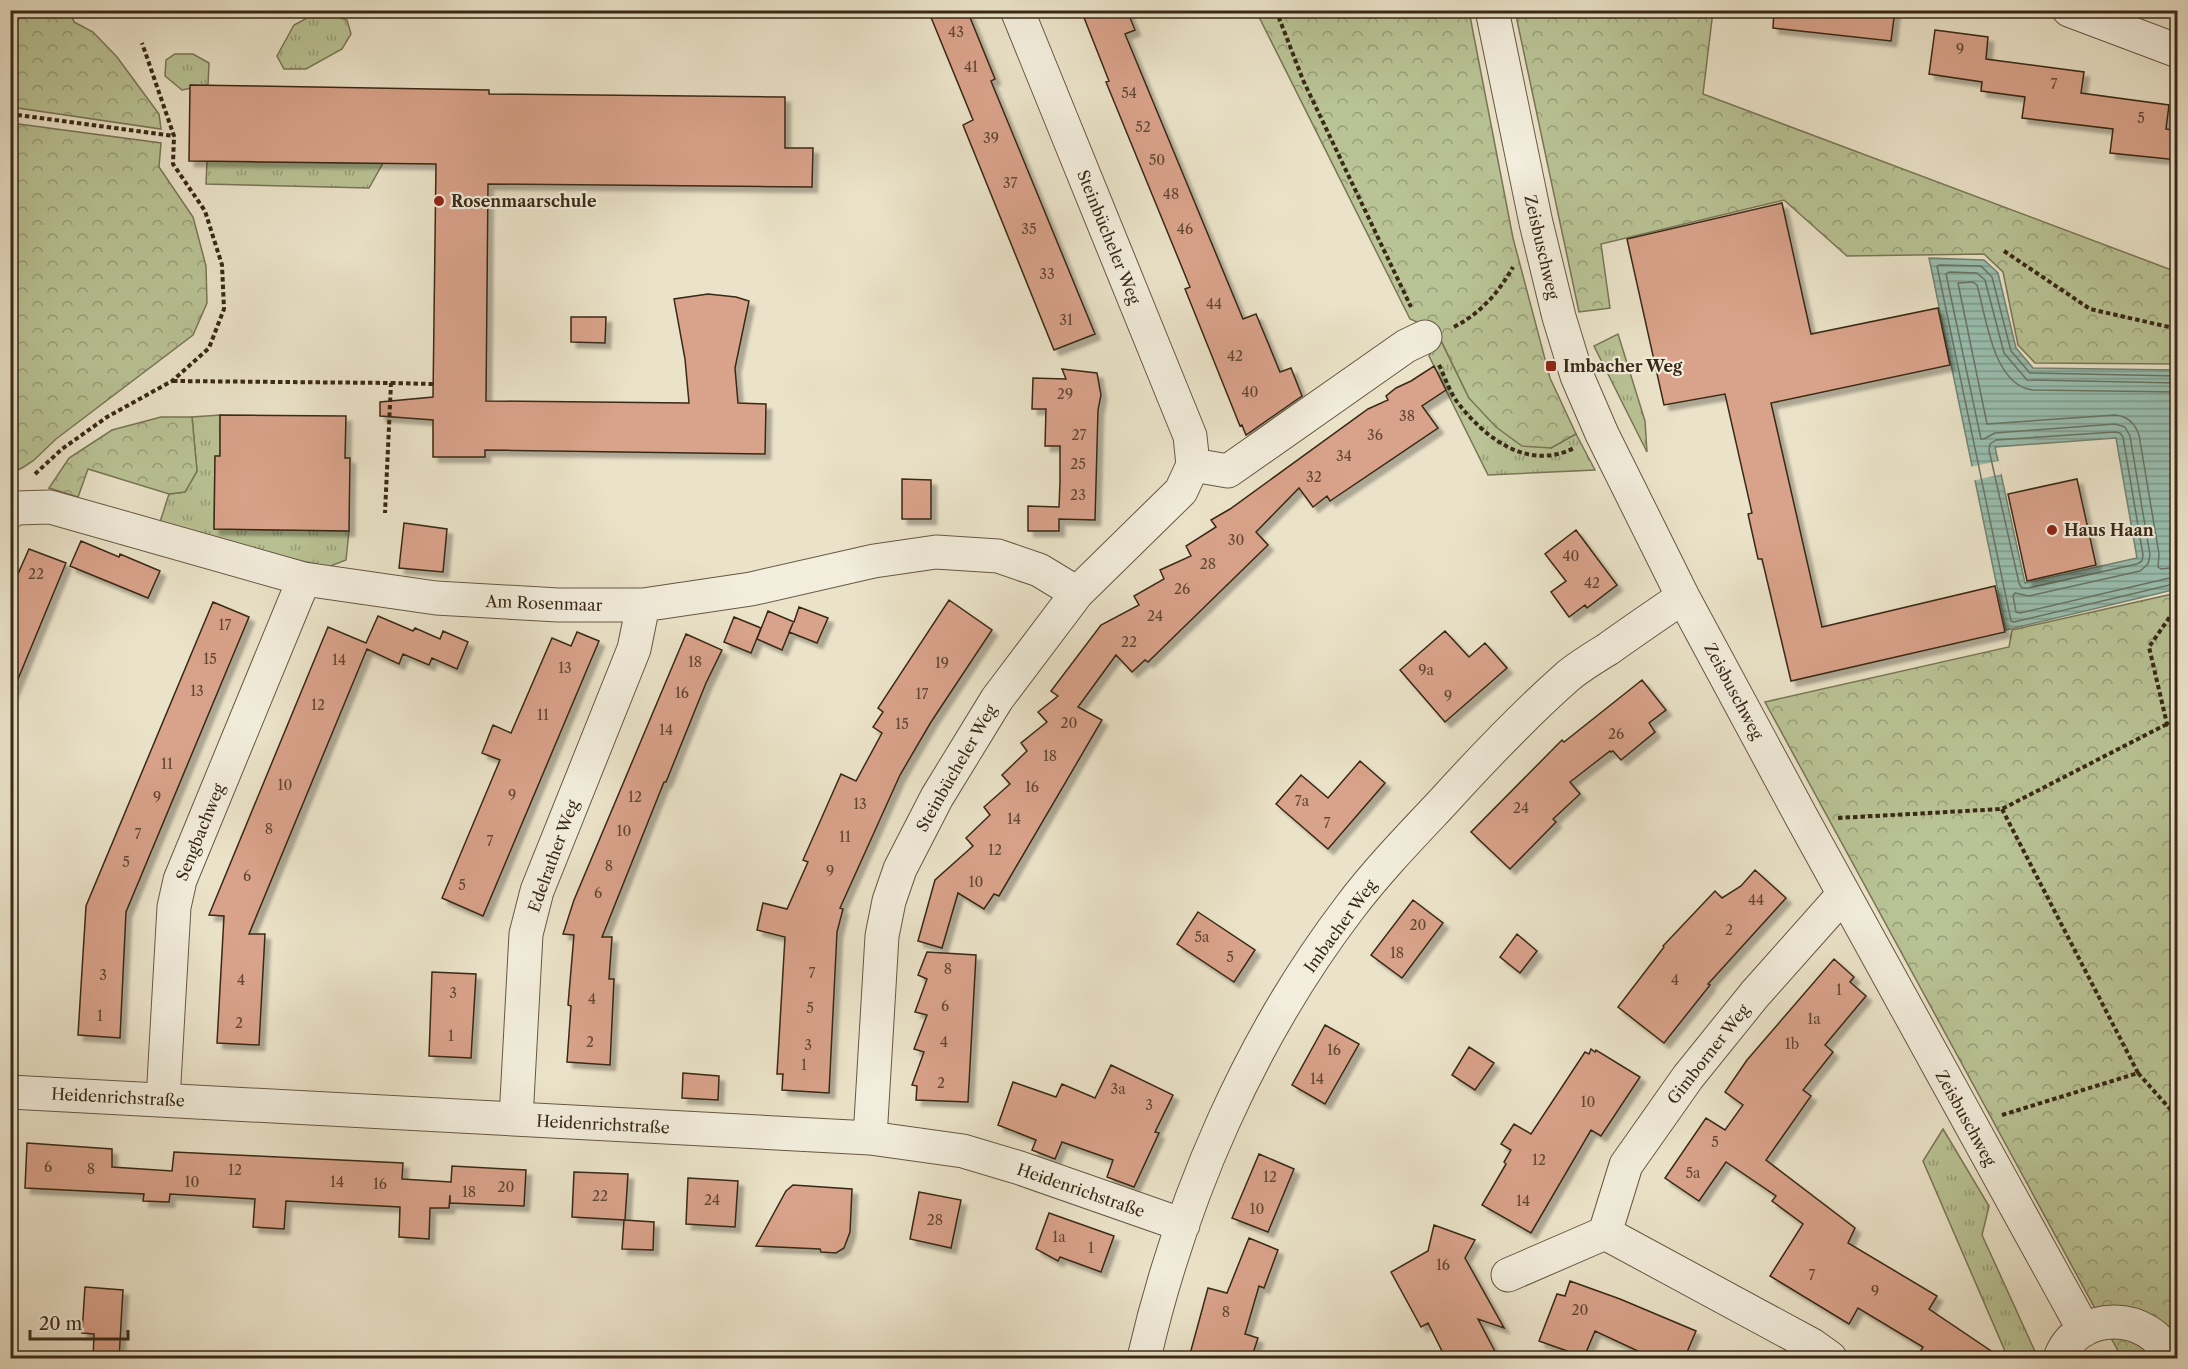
<svg xmlns="http://www.w3.org/2000/svg" width="2188" height="1369" viewBox="0 0 2188 1369" font-family="'Libre Caslon Text',serif">
<style>
.grass{fill:url(#grass-tufts);stroke:#797656;stroke-width:1.5}
.forest{fill:url(#forest-crowns);stroke:#797656;stroke-width:1.5}
.water{fill:url(#water-rules);stroke:#738372;stroke-width:1.5;fill-rule:evenodd}
.pier{fill:#ebe3c9}
.lines{fill:none;stroke-linecap:round;stroke-linejoin:round}
.shore{stroke:#697463;stroke-width:1.5}
.building{fill:#d9a28a;stroke:#392916;stroke-width:1.5;filter:url(#shadow)}
.minor-casing{stroke:#665843;stroke-width:35}
.path{stroke:#392916;stroke-width:4;stroke-dasharray:4.5 3;stroke-linecap:butt}
.minor{stroke:#f2eddc;stroke-width:33}
.poi-dot{fill:#8f2418;stroke:#f2eddc;stroke-width:2}
.labels{text-anchor:middle;stroke-width:4.5;stroke-linejoin:round;paint-order:stroke}
.number-label{font-size:14px;fill:#614733}
.poi-label{font-size:16px;font-weight:bold;fill:#392916;stroke:#f2eddc;text-anchor:start}
.street-label{font-size:16px;fill:#392916;stroke:#f2eddc}
</style>
<defs>
<pattern id="grass-tufts" width="24" height="20" patternUnits="userSpaceOnUse" patternTransform="scale(1.5)"><rect width="24" height="20" fill="#b9c395"/><path d="M3 7l-1-3M5 7V3M7 7l1-3M15 17l-1-3M17 17v-4M19 17l1-3" fill="none" stroke="#979e79"/></pattern>
<pattern id="forest-crowns" width="20" height="18" patternUnits="userSpaceOnUse" patternTransform="scale(1.5)"><rect width="20" height="18" fill="#b9c395"/><path d="M2 6a3 3 0 1 1 6 0M12 15a3 3 0 1 1 6 0" fill="none" stroke="#979e79"/></pattern>
<pattern id="water-rules" width="6" height="5" patternUnits="userSpaceOnUse" patternTransform="scale(1.5)"><rect width="6" height="5" fill="#99bfb0"/><path d="M0 2.5h6" fill="none" stroke="#7e9b8e"/></pattern>
<filter id="shadow"><feDropShadow dx="5.5" dy="5.5" stdDeviation="1.5" flood-color="#0004"/></filter>
</defs>
<rect width="100%" height="100%" fill="#ebe3c9"/>
<filter id="stains"><feTurbulence type="fractalNoise" baseFrequency=".00333" numOctaves="4"/><feColorMatrix values="0 0 0 0 .2 0 0 0 0 .09 0 0 0 0 .02 0 0 0 .5 -.17"/></filter>
<radialGradient id="worn" r=".72"><stop offset=".6" stop-color="#630" stop-opacity="0"/><stop offset="1" stop-color="#630" stop-opacity=".3"/></radialGradient>
<path class="grass" d="M 320,11 L 347,20 L 351,34 L 342,49 L 306,69 L 284,69 L 277,56 L 294,25 Z
M 175,54 L 193,54 L 209,63 L 208,85 L 182,90 L 165,76 L 166,60 Z
M 207,161 L 383,163 L 369,188 L 206,184 Z
M 1618,334 L 1645,421 L 1647,452 L 1594,346 Z
M 1439,337 L 1469,398 L 1551,448 L 1576,434 L 1595,470 L 1488,475 L 1429,356 Z
M 220,415 L 220,456 L 215,457 L 214,529 L 349,531 L 346,560 L 328,567 L 265,553 L 160,522 L 169,494 L 185,492 L 197,471 L 192,417 Z
M 1943,1129 L 1989,1206 L 1982,1235 L 2038,1358 L 2008,1358 L 1923,1161 Z"/>
<path class="forest" d="M 18,11 L 70,11 L 74,22 L 93,32 L 117,57 L 159,114 L 161,129 L 11,107 L 11,83 Z
M 1256,11 L 1469,11 L 1513,238 L 1550,378 L 1576,434 L 1551,448 L 1522,446 L 1496,427 L 1469,398 L 1436,330 L 1410,319 Z
M 1515,11 L 1713,11 L 1703,94 L 2177,272 L 2177,364 L 2035,363 L 2018,345 L 2003,272 L 1984,254 L 1847,256 L 1784,200 L 1601,244 L 1610,308 L 1579,312 Z
M 11,123 L 161,143 L 159,167 L 193,217 L 206,266 L 207,303 L 193,335 L 56,439 L 33,461 L 22,468 L 11,473 Z
M 161,417 L 192,417 L 197,471 L 185,492 L 169,494 L 88,469 L 78,497 L 49,488 L 69,458 L 112,430 Z
M 2177,593 L 2177,1358 L 2122,1358 L 1765,702 L 2009,647 L 2012,630 Z"/>
<path class="water" d="M 1929,258 L 1984,260 L 1998,273 L 2016,348 L 2033,368 L 2177,370 L 2177,589 L 2006,630 ZM 2116,438 L 2137,558 L 2025,583 L 1995,447 Z"/>
<path class="pier" d="M 1999,461 L 2002,474 L 1972,481 L 1969,467 Z"/>
<g class="lines">
<path class="shore" d="M 2178,376 L 2030,373 L 2011,351 L 1992,277 L 1981,266 L 1940,265 L 1937,266 L 2011,621 L 2014,622 L 2178,583
M 2178,383 L 2027,380 L 2004,353 L 1985,280 L 1977,273 L 1949,272 L 1946,274 L 1981,439 L 1984,439 L 1995,433 L 2115,424 L 2125,427 L 2130,436 L 2150,555 L 2148,564 L 2140,571 L 2029,596 L 2015,593 L 2013,596 L 2016,612 L 2020,613 L 2178,576
M 2178,392 L 2033,390 C 1993,386 1986,316 1977,285 L 1973,282 L 1958,283 L 1987,424 L 2115,415 C 2127,416 2135,423 2139,435 L 2159,554 L 2158,567 L 2161,569 L 2178,567
M 2115,432 L 2120,433 L 2123,437 L 2143,555 L 2142,561 L 2137,564 L 2028,588 L 2022,588 L 2019,583 L 1989,450 L 1990,444 L 1996,440 Z"/>
</g>
<path class="building" d="M 928,10 L 967,10 L 995,79 L 991,81 L 1095,334 L 1054,350 L 963,125 L 973,120 Z
M 1081,10 L 1127,10 L 1135,30 L 1125,34 L 1243,319 L 1256,314 L 1280,372 L 1291,368 L 1302,396 L 1246,435 L 1242,425 L 1240,426 L 1185,289 L 1190,287 L 1106,82 L 1109,81 Z
M 1774,10 L 1895,10 L 1891,41 L 1773,28 Z
M 1935,30 L 1988,37 L 1986,59 L 2084,72 L 2081,93 L 2169,105 L 2166,129 L 2178,131 L 2178,160 L 2110,153 L 2113,129 L 2022,118 L 2025,97 L 1981,91 L 1982,82 L 1929,74 Z
M 190,85 L 489,90 L 489,94 L 785,97 L 785,148 L 813,148 L 812,187 L 488,184 L 486,401 L 689,403 L 685,359 L 674,299 L 708,294 L 736,297 L 749,301 L 735,368 L 738,403 L 766,404 L 765,454 L 485,450 L 485,457 L 433,457 L 433,420 L 380,416 L 380,402 L 433,397 L 436,164 L 189,161 Z
M 1782,203 L 1811,334 L 1938,308 L 1950,365 L 1771,403 L 1822,627 L 1995,586 L 2005,632 L 1791,681 L 1762,559 L 1758,559 L 1748,514 L 1752,513 L 1725,394 L 1664,405 L 1627,239 Z
M 571,317 L 606,317 L 605,343 L 571,342 Z
M 1434,366 L 1446,390 L 1422,406 L 1438,428 L 1330,501 L 1327,496 L 1313,507 L 1299,488 L 1256,532 L 1268,545 L 1148,662 L 1145,660 L 1132,672 L 1116,655 L 1078,707 L 1102,720 L 999,896 L 994,894 L 984,909 L 958,893 L 942,948 L 918,941 L 935,880 L 973,846 L 966,838 L 990,815 L 984,807 L 1010,784 L 1002,775 L 1027,751 L 1021,743 L 1047,722 L 1038,712 L 1058,696 L 1051,691 L 1101,625 L 1139,605 L 1134,596 L 1164,579 L 1160,570 L 1191,556 L 1186,546 L 1216,527 L 1211,520 L 1230,509 L 1368,409 L 1388,400 L 1386,396 L 1396,388 L 1411,381 Z
M 1062,369 L 1097,373 L 1101,395 L 1098,410 L 1095,520 L 1059,519 L 1059,531 L 1028,531 L 1028,506 L 1059,507 L 1060,482 L 1060,446 L 1045,446 L 1046,409 L 1032,409 L 1033,378 L 1066,379 Z
M 220,415 L 346,416 L 345,458 L 350,458 L 349,531 L 214,529 L 215,456 L 220,456 Z
M 902,479 L 931,480 L 931,519 L 902,519 Z
M 2077,479 L 2096,565 L 2027,581 L 2008,494 Z
M 404,523 L 447,529 L 443,572 L 399,568 Z
M 1576,530 L 1617,585 L 1587,608 L 1585,605 L 1569,617 L 1551,592 L 1566,581 L 1545,554 Z
M 81,541 L 119,557 L 120,554 L 160,571 L 148,598 L 70,566 Z
M 29,549 L 66,563 L 11,696 L 10,592 Z
M 949,600 L 992,630 L 931,722 L 900,775 L 840,908 L 843,909 L 837,932 L 829,1093 L 782,1090 L 783,1074 L 777,1074 L 785,937 L 757,930 L 763,903 L 787,909 L 808,862 L 803,860 L 841,774 L 856,781 L 882,733 L 873,727 L 883,712 L 878,708 Z
M 213,602 L 249,617 L 126,912 L 120,1038 L 78,1035 L 86,906 Z
M 799,607 L 828,618 L 817,643 L 789,632 L 793,623 L 782,650 L 757,639 L 768,611 L 794,622 Z
M 378,616 L 413,631 L 415,628 L 440,639 L 443,631 L 468,642 L 457,669 L 432,658 L 429,665 L 403,654 L 399,664 L 367,649 L 249,934 L 265,934 L 259,1045 L 217,1043 L 224,916 L 209,915 L 328,627 L 366,643 Z
M 734,617 L 761,628 L 751,653 L 724,642 Z
M 1445,631 L 1469,657 L 1485,643 L 1507,668 L 1445,722 L 1400,670 Z
M 577,632 L 599,641 L 483,916 L 442,898 L 500,760 L 482,753 L 493,725 L 511,733 L 552,638 L 571,646 Z
M 686,634 L 722,650 L 706,683 L 666,782 L 664,782 L 602,937 L 612,937 L 609,979 L 614,979 L 610,1065 L 567,1062 L 571,1006 L 568,1005 L 574,935 L 563,934 L 574,900 Z
M 1642,680 L 1666,710 L 1649,723 L 1655,732 L 1621,760 L 1613,751 L 1611,752 L 1610,751 L 1570,782 L 1580,794 L 1553,819 L 1556,822 L 1510,869 L 1471,832 L 1562,740 L 1564,742 Z
M 1360,761 L 1385,783 L 1328,849 L 1276,804 L 1301,775 L 1328,798 Z
M 1755,870 L 1786,898 L 1708,984 L 1710,985 L 1664,1043 L 1618,1007 L 1664,947 L 1663,946 L 1715,891 L 1722,898 L 1741,886 Z
M 1413,900 L 1443,923 L 1402,978 L 1371,955 Z
M 1198,912 L 1255,950 L 1234,982 L 1177,944 Z
M 1517,934 L 1537,951 L 1520,973 L 1500,957 Z
M 927,952 L 976,955 L 968,1102 L 916,1100 L 917,1086 L 912,1085 L 924,1052 L 914,1049 L 927,1015 L 915,1012 L 927,979 L 918,975 Z
M 1834,959 L 1854,977 L 1850,982 L 1866,996 L 1825,1045 L 1833,1052 L 1803,1090 L 1811,1096 L 1766,1160 L 1855,1228 L 1848,1243 L 1937,1296 L 1929,1309 L 2003,1359 L 1916,1359 L 1923,1347 L 1858,1308 L 1849,1324 L 1770,1276 L 1803,1224 L 1772,1201 L 1776,1196 L 1726,1162 L 1699,1201 L 1665,1178 L 1706,1118 L 1725,1130 L 1743,1105 L 1725,1092 L 1747,1060 Z
M 432,972 L 476,974 L 471,1058 L 429,1056 Z
M 1325,1025 L 1359,1044 L 1325,1104 L 1292,1085 Z
M 1469,1047 L 1494,1063 L 1475,1090 L 1452,1075 Z
M 1591,1049 L 1595,1052 L 1596,1050 L 1640,1077 L 1601,1136 L 1591,1130 L 1531,1233 L 1482,1205 L 1506,1164 L 1504,1162 L 1511,1150 L 1501,1144 L 1514,1124 L 1531,1134 L 1585,1052 L 1589,1054 Z
M 1111,1065 L 1173,1095 L 1155,1132 L 1159,1133 L 1134,1187 L 1107,1177 L 1113,1160 L 1062,1142 L 1055,1159 L 1032,1150 L 1036,1140 L 998,1125 L 1013,1082 L 1056,1097 L 1062,1084 L 1095,1098 Z
M 683,1073 L 719,1076 L 718,1100 L 682,1098 Z
M 27,1143 L 112,1149 L 112,1167 L 172,1171 L 174,1152 L 403,1163 L 402,1179 L 451,1182 L 452,1166 L 526,1170 L 524,1206 L 450,1203 L 450,1195 L 449,1208 L 430,1208 L 429,1239 L 399,1237 L 400,1207 L 286,1201 L 284,1229 L 253,1227 L 255,1199 L 170,1194 L 169,1202 L 143,1201 L 144,1194 L 25,1188 Z
M 1259,1154 L 1294,1169 L 1268,1232 L 1232,1218 Z
M 574,1172 L 628,1174 L 625,1220 L 654,1222 L 653,1250 L 622,1249 L 624,1220 L 572,1217 Z
M 688,1178 L 738,1181 L 735,1227 L 686,1224 Z
M 793,1185 L 852,1189 L 850,1232 L 844,1248 L 836,1253 L 821,1252 L 820,1249 L 756,1246 L 786,1191 Z
M 919,1192 L 961,1200 L 951,1248 L 910,1239 Z
M 1049,1213 L 1114,1236 L 1101,1272 L 1060,1257 L 1058,1261 L 1036,1249 Z
M 1434,1225 L 1475,1240 L 1465,1258 L 1504,1328 L 1478,1319 L 1499,1359 L 1446,1359 L 1428,1323 L 1421,1327 L 1391,1272 L 1428,1251 Z
M 1249,1238 L 1278,1250 L 1264,1288 L 1259,1286 L 1245,1334 L 1258,1338 L 1251,1359 L 1207,1359 L 1190,1354 L 1208,1288 L 1227,1293 Z
M 1570,1281 L 1620,1299 L 1696,1331 L 1684,1359 L 1655,1359 L 1595,1331 L 1584,1357 L 1539,1341 L 1557,1294 L 1565,1296 Z
M 85,1287 L 123,1290 L 119,1359 L 93,1359 L 94,1334 L 82,1333 Z"/>
<g class="lines">
<g class="minor-casing">
<path id="minor" d="M 1492,10 L 1536,223 L 1559,317 L 1577,376 L 1602,434 L 1683,597 L 1802,818 L 2084,1330
M 2069,10 L 2178,51
M 1193,465 L 1228,471 L 1406,346 L 1425,337
M 10,512 L 16,508 L 50,507 L 304,579 L 436,598 L 558,605 L 643,605 L 751,589 L 874,561 L 936,552 L 998,556 L 1039,570 L 1077,593
M 10,1092 L 870,1138 L 963,1151 L 1020,1168 L 1183,1225
M 163,1100 L 174,907 L 180,880 L 304,579
M 516,1119 L 526,934 L 537,891 L 634,649 L 643,605
M 870,1138 L 882,936 L 889,901 L 900,869 L 937,797 L 997,699 L 1077,593 L 1181,491 L 1193,465 L 1190,436 L 1017,10
M 1605,1233 L 1812,1345 L 1830,1358
M 1508,1275 L 1605,1233 L 1626,1165 L 1688,1077 L 1755,994 L 1843,895
M 1144,1358 C 1181,1198 1250,1038 1350,907 C 1378,870 1411,836 1443,802 C 1482,759 1524,715 1568,676 C 1580,666 1595,657 1608,649 C 1633,631 1658,614 1683,597
M 2060,1358 C 2078,1309 2151,1311 2170,1358"/>
</g>
<path class="path" d="M 1276,10 L 1303,80 L 1411,307
M 10,114 L 174,136
M 2004,251 L 2090,309 L 2178,329
M 1454,327 C 1481,313 1499,292 1513,267
M 1439,365 C 1445,377 1450,393 1458,403 C 1486,439 1528,471 1574,448
M 173,381 L 391,383 L 385,513
M 391,383 L 433,384
M 35,474 L 62,449 L 107,417 L 172,381 L 209,348 L 224,309 L 222,265 L 205,211 L 173,164 L 174,136 L 142,43
M 2178,605 L 2149,647 L 2167,724 L 2178,732
M 2002,809 L 2138,1073
M 1838,818 L 2002,809 L 2167,724
M 2002,1115 L 2138,1073 L 2178,1118"/>
<use href="#minor" class="minor"/>
</g>
<g class="poi-dot">
<circle cx="439" cy="201" r="6"/>
<rect x="1545" y="360" width="12" height="12" rx="3"/>
<circle cx="2052" cy="530" r="6"/>
</g>
<g class="labels">
<g class="number-label">
<text x="956" y="37">43</text>
<text x="1960" y="54">9</text>
<text x="971" y="72">41</text>
<text x="2054" y="89">7</text>
<text x="1129" y="98">54</text>
<text x="2141" y="123">5</text>
<text x="1143" y="132">52</text>
<text x="991" y="143">39</text>
<text x="1157" y="165">50</text>
<text x="1010" y="188">37</text>
<text x="1171" y="199">48</text>
<text x="1029" y="234">35</text>
<text x="1185" y="234">46</text>
<text x="1047" y="279">33</text>
<text x="1214" y="309">44</text>
<text x="1066" y="325">31</text>
<text x="1235" y="361">42</text>
<text x="1250" y="397">40</text>
<text x="1065" y="399">29</text>
<text x="1407" y="421">38</text>
<text x="1079" y="440">27</text>
<text x="1375" y="440">36</text>
<text x="1344" y="461">34</text>
<text x="1078" y="469">25</text>
<text x="1314" y="482">32</text>
<text x="1078" y="500">23</text>
<text x="1236" y="545">30</text>
<text x="1571" y="561">40</text>
<text x="1208" y="569">28</text>
<text x="36" y="579">22</text>
<text x="1592" y="588">42</text>
<text x="1182" y="594">26</text>
<text x="1155" y="621">24</text>
<text x="225" y="630">17</text>
<text x="1129" y="647">22</text>
<text x="210" y="664">15</text>
<text x="339" y="665">14</text>
<text x="695" y="667">18</text>
<text x="942" y="668">19</text>
<text x="565" y="673">13</text>
<text x="1426" y="675">9a</text>
<text x="197" y="696">13</text>
<text x="682" y="698">16</text>
<text x="922" y="699">17</text>
<text x="1448" y="701">9</text>
<text x="318" y="710">12</text>
<text x="543" y="720">11</text>
<text x="1069" y="728">20</text>
<text x="902" y="729">15</text>
<text x="666" y="735">14</text>
<text x="1616" y="739">26</text>
<text x="1050" y="761">18</text>
<text x="167" y="769">11</text>
<text x="285" y="790">10</text>
<text x="1032" y="792">16</text>
<text x="512" y="800">9</text>
<text x="157" y="802">9</text>
<text x="635" y="802">12</text>
<text x="1302" y="806">7a</text>
<text x="860" y="809">13</text>
<text x="1521" y="813">24</text>
<text x="1014" y="824">14</text>
<text x="1327" y="828">7</text>
<text x="269" y="834">8</text>
<text x="624" y="836">10</text>
<text x="138" y="839">7</text>
<text x="845" y="842">11</text>
<text x="490" y="846">7</text>
<text x="995" y="855">12</text>
<text x="126" y="867">5</text>
<text x="609" y="871">8</text>
<text x="830" y="876">9</text>
<text x="247" y="881">6</text>
<text x="976" y="887">10</text>
<text x="462" y="890">5</text>
<text x="598" y="898">6</text>
<text x="1756" y="905">44</text>
<text x="1418" y="930">20</text>
<text x="1729" y="935">2</text>
<text x="1202" y="942">5a</text>
<text x="1397" y="958">18</text>
<text x="1230" y="962">5</text>
<text x="948" y="974">8</text>
<text x="812" y="978">7</text>
<text x="103" y="980">3</text>
<text x="241" y="985">4</text>
<text x="1675" y="985">4</text>
<text x="1839" y="995">1</text>
<text x="453" y="998">3</text>
<text x="592" y="1004">4</text>
<text x="945" y="1011">6</text>
<text x="810" y="1013">5</text>
<text x="100" y="1021">1</text>
<text x="1814" y="1024">1a</text>
<text x="239" y="1028">2</text>
<text x="451" y="1041">1</text>
<text x="590" y="1047">2</text>
<text x="944" y="1047">4</text>
<text x="1792" y="1049">1b</text>
<text x="808" y="1050">3</text>
<text x="1334" y="1055">16</text>
<text x="804" y="1070">1</text>
<text x="1317" y="1084">14</text>
<text x="941" y="1088">2</text>
<text x="1118" y="1094">3a</text>
<text x="1588" y="1107">10</text>
<text x="1149" y="1110">3</text>
<text x="1715" y="1147">5</text>
<text x="1539" y="1165">12</text>
<text x="48" y="1172">6</text>
<text x="91" y="1174">8</text>
<text x="235" y="1175">12</text>
<text x="1693" y="1178">5a</text>
<text x="1270" y="1182">12</text>
<text x="192" y="1187">10</text>
<text x="337" y="1187">14</text>
<text x="380" y="1189">16</text>
<text x="506" y="1192">20</text>
<text x="469" y="1197">18</text>
<text x="600" y="1201">22</text>
<text x="712" y="1205">24</text>
<text x="1523" y="1206">14</text>
<text x="1257" y="1214">10</text>
<text x="935" y="1225">28</text>
<text x="1059" y="1242">1a</text>
<text x="1091" y="1253">1</text>
<text x="1443" y="1270">16</text>
<text x="1812" y="1280">7</text>
<text x="1875" y="1296">9</text>
<text x="1580" y="1315">20</text>
<text x="1226" y="1317">8</text>
</g>
<g class="poi-label">
<text x="451" y="207">Rosenmaarschule</text>
<text x="1563" y="372">Imbacher Weg</text>
<text x="2064" y="536">Haus Haan</text>
</g>
<g class="street-label">
<text transform="translate(1109 237) rotate(68)" y="6">Steinbücheler Weg</text>
<text transform="translate(1542 247) rotate(77)" y="6">Zeisbuschweg</text>
<text transform="translate(544 603) rotate(2)" y="6">Am Rosenmaar</text>
<text transform="translate(1734 691) rotate(62)" y="6">Zeisbuschweg</text>
<text transform="translate(956 768) rotate(-60)" y="6">Steinbücheler Weg</text>
<text transform="translate(200 832) rotate(-68)" y="6">Sengbachweg</text>
<text transform="translate(553 856) rotate(-70)" y="6">Edelrather Weg</text>
<text transform="translate(1340 926) rotate(-54)" y="6">Imbacher Weg</text>
<text transform="translate(1708 1054) rotate(-52)" y="6">Gimborner Weg</text>
<text transform="translate(118 1097) rotate(3)" y="6">Heidenrichstraße</text>
<text transform="translate(1966 1118) rotate(61)" y="6">Zeisbuschweg</text>
<text transform="translate(603 1124) rotate(3)" y="6">Heidenrichstraße</text>
<text transform="translate(1081 1190) rotate(19)" y="6">Heidenrichstraße</text>
</g>
</g>
<rect width="2188" height="1369" fill="none" stroke="#ebe3c9" stroke-width="36"/>
<rect x="12" y="12" width="2164" height="1345" fill="none" stroke="#392916" stroke-width="3"/>
<rect x="18" y="18" width="2152" height="1333" fill="none" stroke="#392916" stroke-width="1.5"/>
<path d="M30 1330v9h98v-9" fill="none" stroke="#392916" stroke-width="3"/>
<text x="39" y="1330" font-size="18" fill="#392916" stroke="#f2eddc" stroke-width="4.5" paint-order="stroke">20 m</text>
<rect width="100%" height="100%" filter="url(#stains)"/>
<rect width="100%" height="100%" fill="url(#worn)"/>
</svg>
